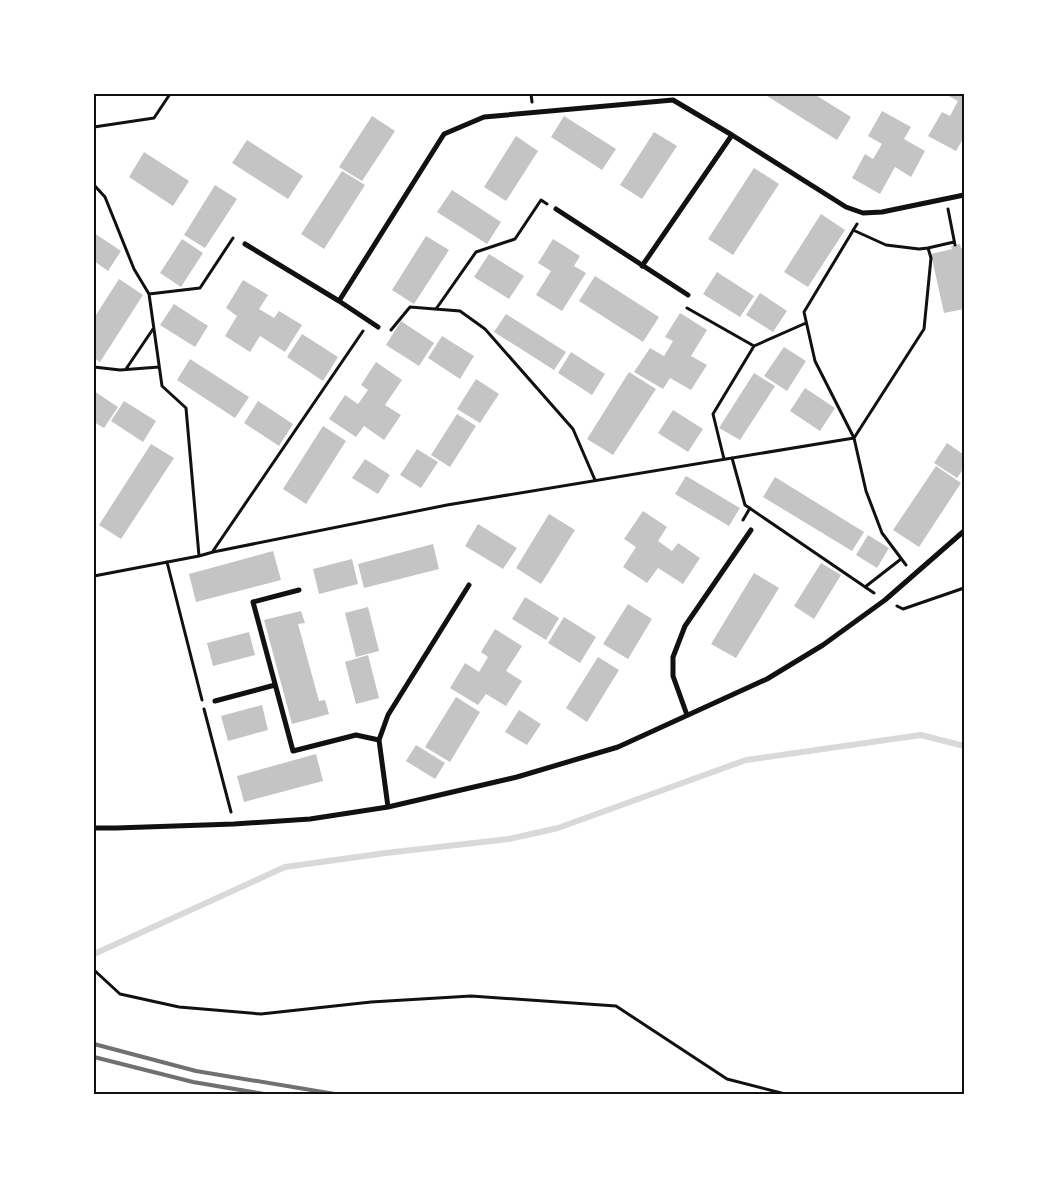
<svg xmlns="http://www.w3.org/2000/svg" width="1058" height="1188" viewBox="0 0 1058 1188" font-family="Mulish,sans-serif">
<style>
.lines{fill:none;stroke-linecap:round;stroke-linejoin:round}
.stream{stroke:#d9d9d9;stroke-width:6}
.building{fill:#c4c4c4}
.path{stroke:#111;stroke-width:3}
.minor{stroke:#111;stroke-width:5}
.rail{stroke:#707070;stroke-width:4}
.neatline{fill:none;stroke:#111;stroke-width:2}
</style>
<rect width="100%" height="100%" fill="#fff"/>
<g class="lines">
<path class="stream" d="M 94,954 L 285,867 L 386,853 L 509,839 L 558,828 L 746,760 L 921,735 L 964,746"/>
</g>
<path class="building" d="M 769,94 L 814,94 L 851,117 L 837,140 L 767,96 Z
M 945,94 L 964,94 L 964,137 L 956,151 L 928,136 L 942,112 L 950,116 L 958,101 Z
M 882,111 L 911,127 L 904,139 L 925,151 L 911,177 L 895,167 L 880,194 L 852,178 L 865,154 L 873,159 L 882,144 L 868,136 Z
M 372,116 L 395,131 L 362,181 L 339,167 Z
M 564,116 L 616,149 L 602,170 L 551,137 Z
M 654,132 L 677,146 L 642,199 L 620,185 Z
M 516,136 L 538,151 L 506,201 L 484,187 Z
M 247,140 L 303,176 L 288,199 L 232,163 Z
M 144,152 L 189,181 L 173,206 L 129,177 Z
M 754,168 L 779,184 L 733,255 L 708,239 Z
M 342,171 L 365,185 L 324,249 L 301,234 Z
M 215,185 L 237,199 L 205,248 L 184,235 Z
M 452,190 L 501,222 L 487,244 L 437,212 Z
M 821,214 L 845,230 L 808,287 L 784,272 Z
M 94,233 L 121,251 L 108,271 L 94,261 Z
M 426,236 L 449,250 L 414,304 L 392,290 Z
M 182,239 L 203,253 L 181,287 L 160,273 Z
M 553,239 L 580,256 L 574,266 L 586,273 L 562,311 L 536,295 L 551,271 L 538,263 Z
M 960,244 L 961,248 L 964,247 L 964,309 L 944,313 L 931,254 L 952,249 L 951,246 Z
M 489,254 L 524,276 L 509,299 L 474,277 Z
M 717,272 L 754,296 L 740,317 L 703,294 Z
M 595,276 L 659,317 L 643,342 L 579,301 Z
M 119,279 L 143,295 L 100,362 L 94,358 L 94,318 Z
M 243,280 L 268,295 L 259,309 L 274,318 L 279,311 L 302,325 L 285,352 L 260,336 L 250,352 L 225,336 L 237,316 L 226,308 Z
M 760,293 L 787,311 L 773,332 L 746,315 Z
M 174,304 L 208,326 L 195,347 L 160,325 Z
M 680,313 L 707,330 L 691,356 L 707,365 L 691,390 L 670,378 L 663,389 L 634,372 L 650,348 L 664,356 L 673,341 L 665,337 Z
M 506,314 L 566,352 L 554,370 L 494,332 Z
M 401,321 L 434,343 L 419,366 L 386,345 Z
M 302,334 L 338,357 L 323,381 L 287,357 Z
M 442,336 L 474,356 L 460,379 L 428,358 Z
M 784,347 L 806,361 L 787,391 L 764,376 Z
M 571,352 L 605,374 L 592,395 L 558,373 Z
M 190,359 L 249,397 L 235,418 L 177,380 Z
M 376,362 L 402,380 L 385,405 L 401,415 L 384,440 L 364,426 L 356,437 L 329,419 L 345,395 L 358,404 L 368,390 L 361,385 Z
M 629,372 L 656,389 L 613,455 L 587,439 Z
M 754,373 L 775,386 L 740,440 L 719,428 Z
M 476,379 L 499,394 L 480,423 L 457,409 Z
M 805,388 L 835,408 L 820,431 L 790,411 Z
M 94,391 L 118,407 L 104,428 L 94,422 Z
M 124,401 L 156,421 L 143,442 L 111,421 Z
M 258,401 L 293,424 L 279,446 L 244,423 Z
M 673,410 L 703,429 L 688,452 L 658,433 Z
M 457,414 L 476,426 L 450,467 L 431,455 Z
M 323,426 L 346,441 L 306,504 L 283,489 Z
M 947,443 L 964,455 L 964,468 L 957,478 L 934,463 Z
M 151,444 L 174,458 L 121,539 L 99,525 Z
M 417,449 L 438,462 L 421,488 L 400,475 Z
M 365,459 L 390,475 L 378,494 L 352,478 Z
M 936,466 L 961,483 L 919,547 L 893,530 Z
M 686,476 L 740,508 L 729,526 L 675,494 Z
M 775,477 L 864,532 L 852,551 L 763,497 Z
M 643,511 L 667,527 L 658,541 L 672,551 L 678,543 L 700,558 L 683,584 L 658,568 L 647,583 L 623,567 L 636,547 L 624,539 Z
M 549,514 L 575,530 L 541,584 L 516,568 Z
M 478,524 L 517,548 L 503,569 L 465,546 Z
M 868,535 L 889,548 L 877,568 L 856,555 Z
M 433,544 L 439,569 L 364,588 L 358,564 Z
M 273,551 L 281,580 L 196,602 L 189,574 Z
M 352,559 L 358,584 L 319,594 L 313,569 Z
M 821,563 L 841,575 L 814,619 L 794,606 Z
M 754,573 L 779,588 L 736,658 L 711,644 Z
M 525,597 L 559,618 L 546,640 L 512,619 Z
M 628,604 L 652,619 L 628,659 L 603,644 Z
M 368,607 L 379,651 L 356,657 L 345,613 Z
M 301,611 L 305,623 L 298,624 L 319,701 L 325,700 L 329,714 L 292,724 L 264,620 Z
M 564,617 L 596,637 L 580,663 L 548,643 Z
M 495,629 L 522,646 L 506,671 L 522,681 L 506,706 L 486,694 L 478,705 L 450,688 L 465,663 L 479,672 L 488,657 L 481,652 Z
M 249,632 L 255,655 L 213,666 L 207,643 Z
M 368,655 L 379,698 L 356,704 L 345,662 Z
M 598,657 L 619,670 L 587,722 L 566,708 Z
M 456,697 L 480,712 L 450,762 L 425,747 Z
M 262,705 L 268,730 L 228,741 L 221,716 Z
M 519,710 L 541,724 L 527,745 L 505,732 Z
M 416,745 L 445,763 L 435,779 L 406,761 Z
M 316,754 L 323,781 L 244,802 L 237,776 Z"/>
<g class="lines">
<path class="path" d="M 531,94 L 532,102
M 94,127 L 154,118 L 170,94
M 94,185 L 105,197 L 134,269 L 149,294 L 162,386 L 186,408 L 199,556
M 948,209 L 955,245
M 857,224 L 804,312 L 815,361 L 854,438 L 866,491 L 882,533 L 906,565
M 928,248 L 954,242
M 149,294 L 200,288 L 233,238
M 687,308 L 754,346
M 436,309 L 476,252 L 515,239 L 541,200 L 547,204
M 391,330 L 410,307 L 460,311 L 485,329 L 573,429 L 595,480
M 94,367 L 120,370 L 159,367
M 126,369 L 153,329
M 732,458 L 745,505 L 874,593
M 724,459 L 713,414 L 754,346 L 806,323
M 743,520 L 750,508
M 213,551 L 363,331
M 167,562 L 202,700
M 94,576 L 199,556 L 213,552 L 447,505 L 854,438 L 924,329 L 931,258 L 928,248 L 919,249 L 886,245 L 853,230
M 865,587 L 901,559
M 897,606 L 903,609 L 964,588
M 204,709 L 231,812
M 94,970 L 120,994 L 179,1007 L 261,1014 L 371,1002 L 471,996 L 616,1006 L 727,1079 L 785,1094"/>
<path class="minor" d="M 556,209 L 688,295
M 245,244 L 339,301 L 378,327
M 642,266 L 732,135
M 339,301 L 444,134 L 484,117 L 673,100 L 732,135 L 846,207 L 863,213 L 882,212 L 964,195
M 299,590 L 253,602 L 293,751 L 356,735 L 379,740
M 215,701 L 275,685
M 687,715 L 673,676 L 673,657 L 685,626 L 751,530
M 388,807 L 379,740 L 388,715 L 469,585
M 94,828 L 116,828 L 234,824 L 310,819 L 388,807 L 517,777 L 618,747 L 767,679 L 823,645 L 885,600 L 964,531"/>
<path class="rail" d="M 94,1044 L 196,1071 L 335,1094
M 94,1057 L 193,1082 L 264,1094"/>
</g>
<rect width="1058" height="1188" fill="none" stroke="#ffffff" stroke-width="190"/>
<rect x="95" y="95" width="868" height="998" class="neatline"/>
</svg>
